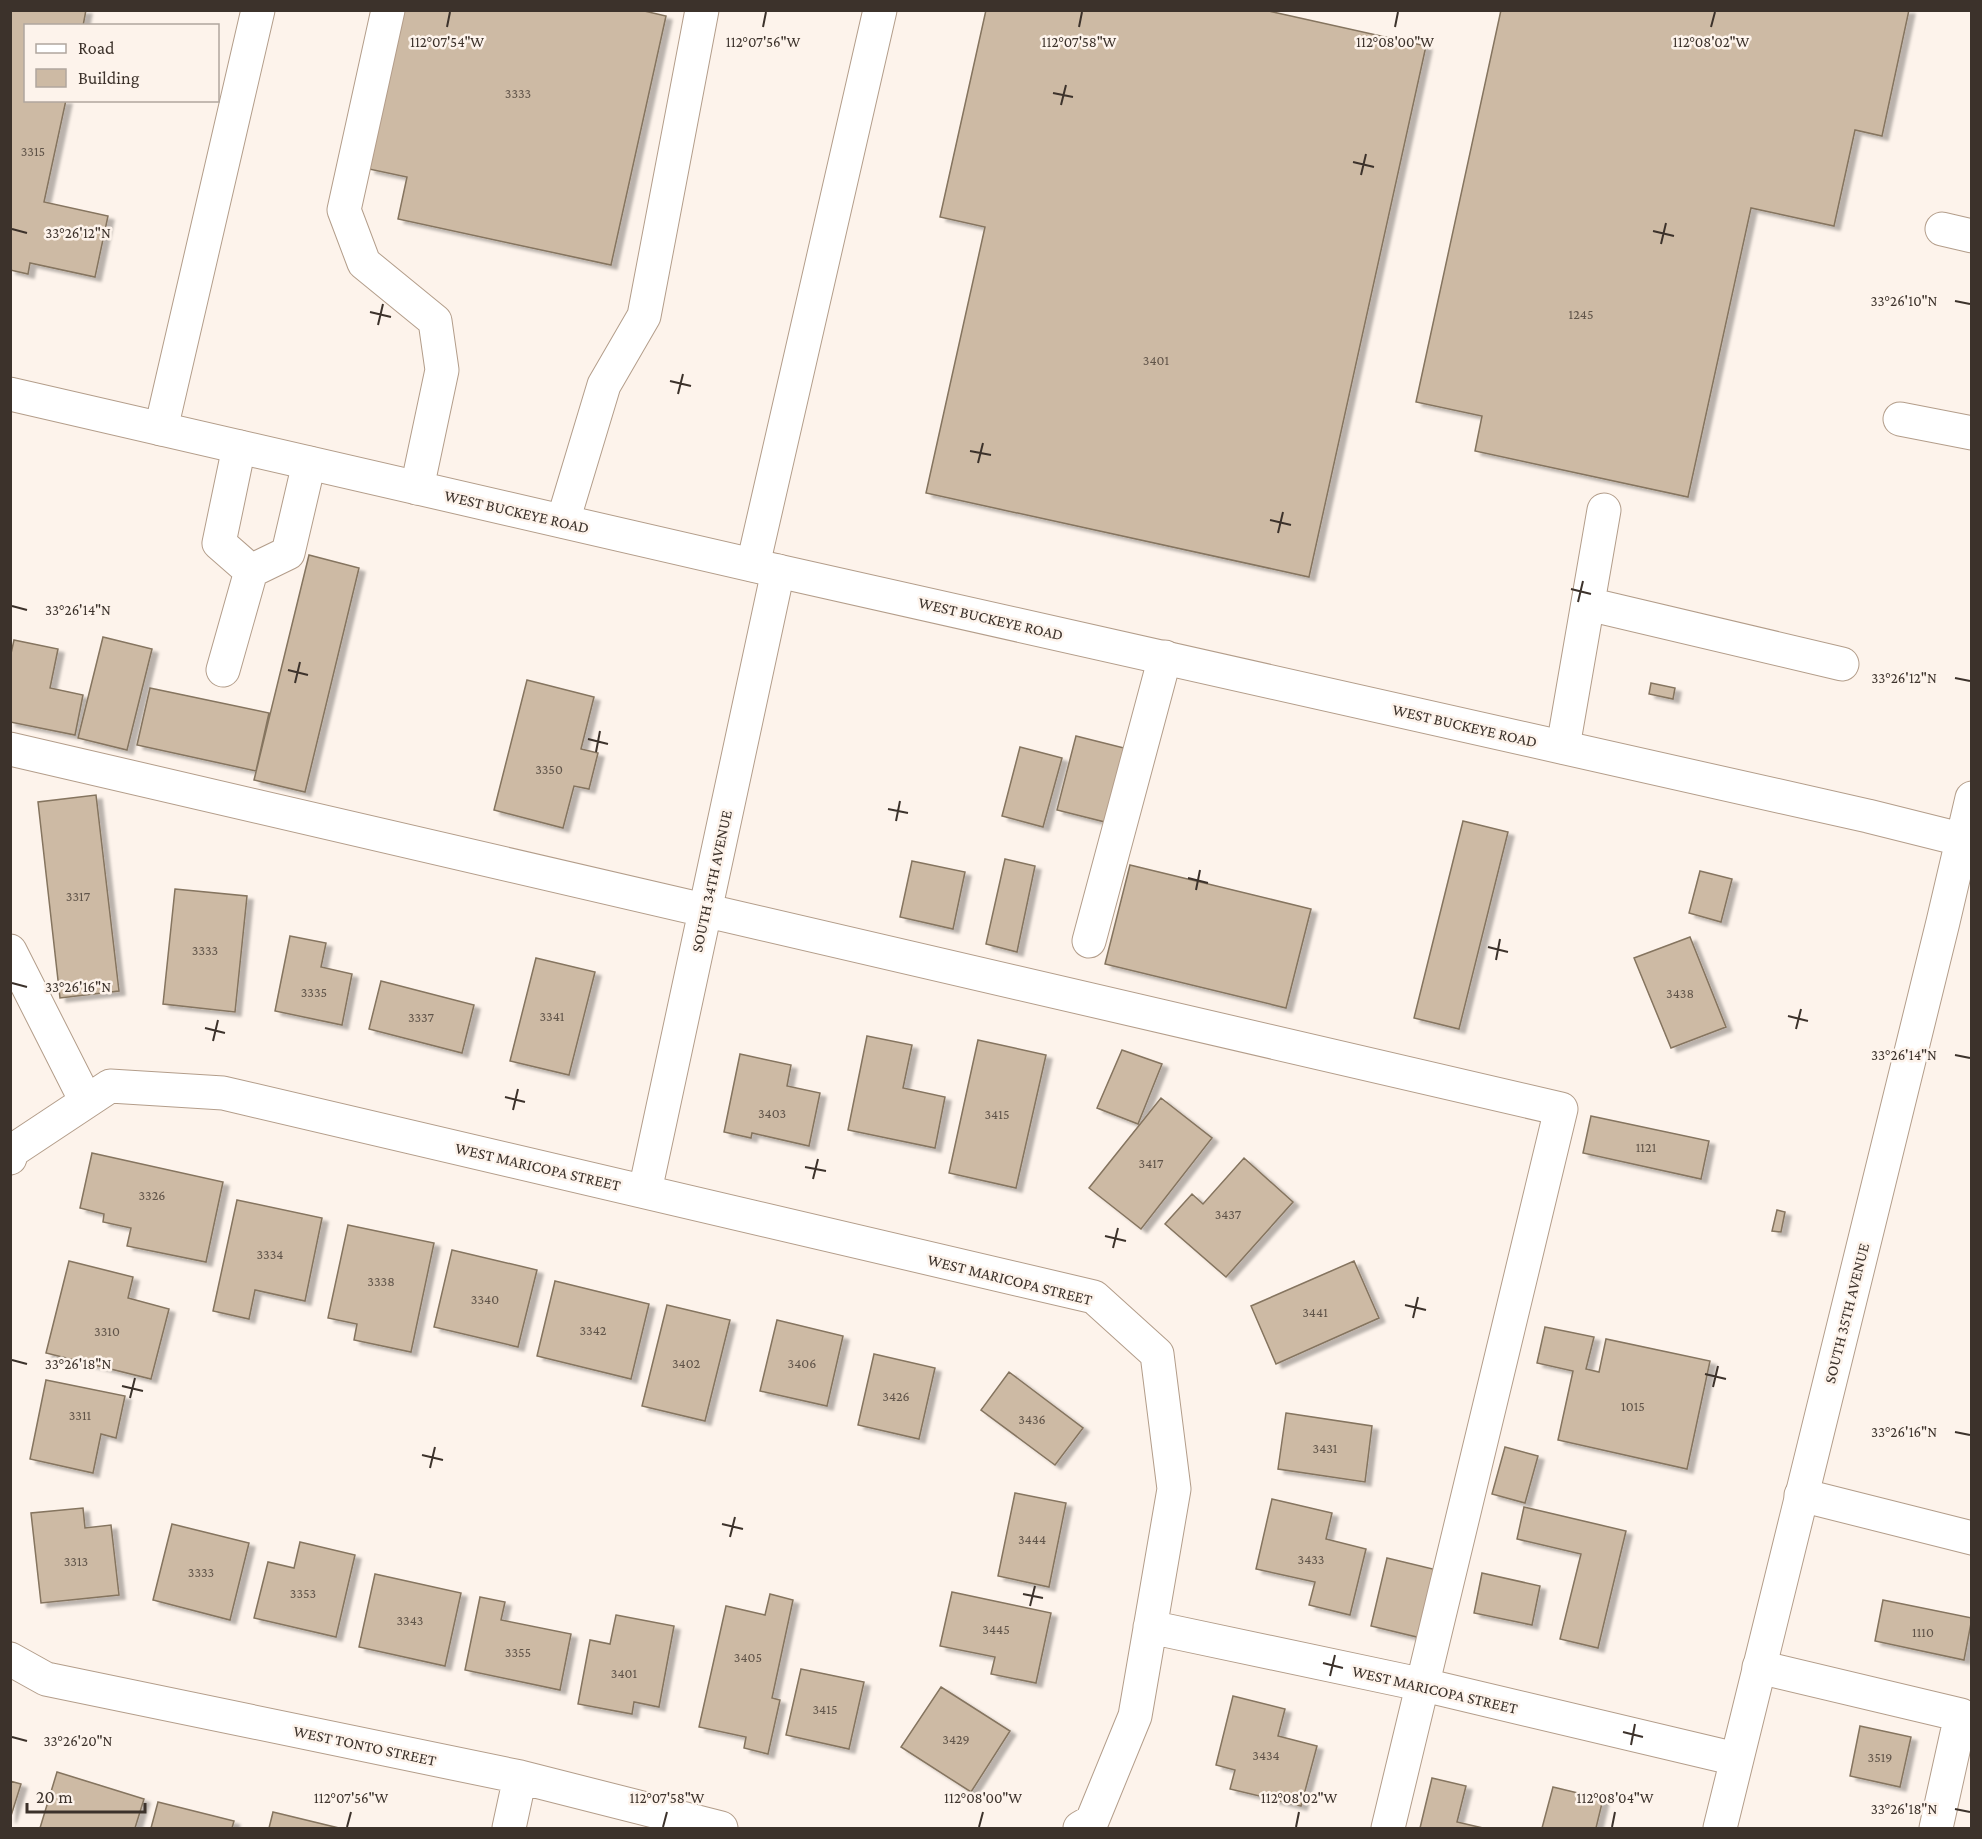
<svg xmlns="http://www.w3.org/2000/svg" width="1982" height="1839" viewBox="0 0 1982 1839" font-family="'Crimson Pro',serif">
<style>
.building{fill:#cdbaa4;stroke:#85745f;stroke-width:1.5;filter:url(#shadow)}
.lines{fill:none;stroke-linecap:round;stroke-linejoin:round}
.minor-casing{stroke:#b39d8a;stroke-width:35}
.major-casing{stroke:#b39d8a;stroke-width:35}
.minor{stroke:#fff;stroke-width:33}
.major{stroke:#fff;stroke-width:33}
.ticks{fill:none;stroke:#3c322b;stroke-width:2}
.labels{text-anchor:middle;stroke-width:5;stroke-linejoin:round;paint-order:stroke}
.number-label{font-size:14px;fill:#605449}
.street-label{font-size:16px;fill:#3c322b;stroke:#fdf3eb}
.ticks-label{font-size:15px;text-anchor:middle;fill:#3c322b;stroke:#fdf3eb;stroke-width:5;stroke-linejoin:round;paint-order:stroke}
</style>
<defs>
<filter id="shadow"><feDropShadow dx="6" dy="4" stdDeviation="1.5" flood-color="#0004"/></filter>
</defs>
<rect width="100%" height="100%" fill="#fdf3eb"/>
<path class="building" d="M 10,10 L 86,10 L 83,26 L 26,26 L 26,100 L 66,100 L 44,202 L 108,216 L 95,277 L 30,263 L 28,274 L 10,270 Z
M 404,10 L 640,10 L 666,16 L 611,265 L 398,219 L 407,177 L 369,169 Z
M 986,10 L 1264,10 L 1426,46 L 1309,577 L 926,493 L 985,227 L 940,217 Z
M 1501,10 L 1909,10 L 1882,136 L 1855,130 L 1834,226 L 1751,208 L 1688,497 L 1475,451 L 1482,416 L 1416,402 Z
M 309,555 L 359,568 L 305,792 L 254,780 Z
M 103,637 L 152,649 L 127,750 L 78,738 Z
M 14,640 L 58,649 L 50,688 L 83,695 L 75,735 L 10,722 L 10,658 Z
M 527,680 L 594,697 L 581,749 L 598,753 L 589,789 L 574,786 L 563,828 L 494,810 Z
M 1651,683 L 1675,688 L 1673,699 L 1649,694 Z
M 150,688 L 269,713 L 256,771 L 137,745 Z
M 1076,736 L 1124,748 L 1105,822 L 1057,810 Z
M 1020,747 L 1062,758 L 1043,827 L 1002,816 Z
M 96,795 L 119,991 L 60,998 L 38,802 Z
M 1463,821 L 1508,832 L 1459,1029 L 1414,1018 Z
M 1005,859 L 1035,866 L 1017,952 L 986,944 Z
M 912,861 L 965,872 L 953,929 L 900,917 Z
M 1130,865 L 1311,909 L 1286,1008 L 1105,964 Z
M 1700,871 L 1732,879 L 1721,922 L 1689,913 Z
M 175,889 L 247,896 L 235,1012 L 163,1004 Z
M 290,936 L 326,943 L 321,967 L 352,974 L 342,1025 L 275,1011 Z
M 1690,937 L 1726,1027 L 1671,1048 L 1634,958 Z
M 536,958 L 595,972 L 569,1075 L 510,1061 Z
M 381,981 L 474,1005 L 462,1053 L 369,1029 Z
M 867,1036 L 912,1045 L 903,1088 L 945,1097 L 935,1148 L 848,1130 Z
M 978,1040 L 1046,1055 L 1016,1188 L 949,1173 Z
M 1122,1050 L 1162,1064 L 1138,1124 L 1097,1108 Z
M 740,1054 L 791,1065 L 787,1086 L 820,1093 L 809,1146 L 752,1133 L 751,1138 L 724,1132 Z
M 1161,1098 L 1212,1138 L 1141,1229 L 1089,1188 Z
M 1591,1116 L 1709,1141 L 1701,1179 L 1583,1153 Z
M 92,1153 L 223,1182 L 206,1262 L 127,1246 L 131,1228 L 103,1222 L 104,1214 L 80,1208 Z
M 1244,1158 L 1293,1202 L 1226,1277 L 1165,1224 L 1192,1194 L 1203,1204 Z
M 237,1200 L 322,1218 L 305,1301 L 255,1290 L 249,1319 L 213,1311 Z
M 1777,1210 L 1785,1212 L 1781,1232 L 1772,1231 Z
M 348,1225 L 434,1243 L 411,1352 L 354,1340 L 357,1324 L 328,1318 Z
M 452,1250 L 537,1270 L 518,1347 L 434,1327 Z
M 69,1261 L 133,1277 L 128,1298 L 169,1309 L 151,1379 L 46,1353 Z
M 1354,1261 L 1379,1318 L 1276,1364 L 1251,1306 Z
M 555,1281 L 649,1304 L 631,1379 L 537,1356 Z
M 667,1305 L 730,1320 L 705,1421 L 642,1406 Z
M 777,1320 L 843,1336 L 827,1406 L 760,1391 Z
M 1545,1327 L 1594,1337 L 1586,1369 L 1599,1372 L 1606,1339 L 1710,1361 L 1687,1469 L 1558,1440 L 1573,1371 L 1537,1363 Z
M 874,1354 L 935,1368 L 919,1439 L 858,1425 Z
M 1009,1372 L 1083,1428 L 1055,1465 L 981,1410 Z
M 46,1380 L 125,1396 L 116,1438 L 101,1434 L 93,1473 L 30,1459 Z
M 1286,1413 L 1372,1426 L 1365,1482 L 1278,1469 Z
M 1505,1447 L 1538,1456 L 1525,1503 L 1492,1494 Z
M 1015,1493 L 1066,1503 L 1049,1587 L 998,1576 Z
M 1272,1499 L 1332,1513 L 1326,1539 L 1366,1549 L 1350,1615 L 1309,1605 L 1315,1582 L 1256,1569 Z
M 1524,1507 L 1626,1531 L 1598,1648 L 1560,1639 L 1581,1554 L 1517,1539 Z
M 83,1508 L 85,1528 L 111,1525 L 119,1595 L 41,1603 L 31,1513 Z
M 172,1524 L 249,1543 L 230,1620 L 153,1600 Z
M 300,1542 L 355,1555 L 336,1637 L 254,1618 L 268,1562 L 294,1568 Z
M 1387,1558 L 1437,1570 L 1421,1638 L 1371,1626 Z
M 1482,1573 L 1540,1586 L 1532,1625 L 1474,1613 Z
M 375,1574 L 461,1593 L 445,1666 L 359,1647 Z
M 952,1592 L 1051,1613 L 1036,1683 L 991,1674 L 995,1657 L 940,1646 Z
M 770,1594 L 793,1600 L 772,1698 L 780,1700 L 768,1754 L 744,1748 L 746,1737 L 699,1727 L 726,1606 L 765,1615 Z
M 480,1597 L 505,1602 L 501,1620 L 571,1634 L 560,1690 L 465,1670 Z
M 1883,1600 L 1972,1618 L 1964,1660 L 1875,1641 Z
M 616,1615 L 674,1626 L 659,1707 L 634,1702 L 632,1714 L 578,1704 L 590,1640 L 610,1644 Z
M 801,1669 L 864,1682 L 849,1749 L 786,1735 Z
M 941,1687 L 1010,1731 L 971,1792 L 901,1747 Z
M 1233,1696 L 1285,1709 L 1278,1736 L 1317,1746 L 1301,1806 L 1230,1789 L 1235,1770 L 1216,1765 Z
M 1860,1726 L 1911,1737 L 1900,1787 L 1850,1776 Z
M 57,1772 L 144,1799 L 135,1828 L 40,1828 Z
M 1432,1778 L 1466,1786 L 1457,1822 L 1483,1828 L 1420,1828 Z
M 10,1781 L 21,1784 L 10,1819 Z
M 1553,1787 L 1603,1799 L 1596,1828 L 1542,1828 Z
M 158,1802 L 234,1821 L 232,1828 L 151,1828 Z
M 273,1812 L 339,1828 L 269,1828 Z"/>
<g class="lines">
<g class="minor-casing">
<path id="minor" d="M 388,10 L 344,210 L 364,263 L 435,321 L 442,370 L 417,488
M 1942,229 L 1972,236
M 1900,419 L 1972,433
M 161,429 L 258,10
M 239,447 L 219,543 L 251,571 L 288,553 L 309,463
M 563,521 L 604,385 L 644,316 L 702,10
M 753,565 L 880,10
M 1588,604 L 1842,664
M 223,670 L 251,571
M 1563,747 L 1604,510
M 10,749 L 1561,1109 L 1388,1828
M 1089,941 L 1165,657
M 10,951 L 86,1101
M 10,1158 L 12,1151 L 110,1086 L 223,1093 L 1094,1297 L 1157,1354 L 1174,1489 L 1135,1716 L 1092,1821 L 1080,1828
M 645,1191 L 778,571
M 1801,1495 L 1972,1538
M 1150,1627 L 1424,1685 L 1736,1759
M 10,1659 L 46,1679 L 520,1777 L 721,1828
M 1759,1667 L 1961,1715 L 1936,1828
M 509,1828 L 520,1777"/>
</g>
<g class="major-casing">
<path id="major" d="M 10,394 L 778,571 L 1868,816 L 1972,842
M 1720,1828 L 1943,922 L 1972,798"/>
</g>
<use href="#minor" class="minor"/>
<use href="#major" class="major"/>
</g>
<path class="ticks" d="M 447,27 L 450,12M 763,27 L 766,12M 1079,27 L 1082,12M 1395,27 L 1398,12M 1711,27 L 1715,12M 1053,93 L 1073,97M 1061,105 L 1066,85M 1353,162 L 1374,167M 1361,175 L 1366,154M 12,229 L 27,233M 1653,231 L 1674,236M 1661,244 L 1666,223M 1955,301 L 1970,304M 370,312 L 391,317M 378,325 L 383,304M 670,381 L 691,386M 678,394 L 683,374M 970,451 L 991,455M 978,463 L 983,443M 1270,520 L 1291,525M 1278,533 L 1283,512M 1571,589 L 1591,594M 1578,602 L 1583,581M 12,606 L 27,610M 288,670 L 308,675M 1955,678 L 1970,681M 295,683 L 300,662M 588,739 L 608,744M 596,752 L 600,731M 888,809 L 908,813M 896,821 L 900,801M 1188,878 L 1208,883M 1196,890 L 1200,870M 1488,947 L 1508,952M 1496,960 L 1500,939M 12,983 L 27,987M 1788,1016 L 1808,1021M 205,1028 L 225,1033M 1796,1029 L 1801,1009M 213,1041 L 218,1020M 1955,1055 L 1970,1058M 505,1097 L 525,1102M 513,1110 L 518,1089M 805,1167 L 826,1171M 813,1179 L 818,1159M 1105,1236 L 1126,1241M 1113,1248 L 1118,1228M 1405,1305 L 1426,1310M 1413,1318 L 1418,1297M 12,1360 L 27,1364M 1705,1374 L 1726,1379M 122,1386 L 143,1391M 1713,1387 L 1718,1366M 130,1398 L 135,1378M 1955,1432 L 1970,1435M 422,1455 L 443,1460M 430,1468 L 435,1447M 722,1524 L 743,1529M 730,1537 L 735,1517M 1023,1594 L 1043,1598M 1030,1606 L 1035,1586M 1323,1663 L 1343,1668M 1330,1676 L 1335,1655M 1623,1732 L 1643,1737M 12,1737 L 27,1741M 1631,1745 L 1635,1724M 1955,1809 L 1970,1812M 347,1827 L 351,1812M 663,1827 L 667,1812M 979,1827 L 983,1812M 1296,1827 L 1299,1812M 1612,1827 L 1615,1812"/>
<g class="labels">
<g class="number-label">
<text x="518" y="98">3333</text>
<text x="33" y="156">3315</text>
<text x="1581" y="319">1245</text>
<text x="1156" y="365">3401</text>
<text x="549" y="774">3350</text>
<text x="78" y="901">3317</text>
<text x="205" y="955">3333</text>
<text x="314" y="997">3335</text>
<text x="1680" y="998">3438</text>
<text x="552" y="1021">3341</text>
<text x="421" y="1022">3337</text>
<text x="772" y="1118">3403</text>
<text x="997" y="1119">3415</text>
<text x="1646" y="1152">1121</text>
<text x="1151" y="1168">3417</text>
<text x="152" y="1200">3326</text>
<text x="1228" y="1219">3437</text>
<text x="270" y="1259">3334</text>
<text x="381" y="1286">3338</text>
<text x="485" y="1304">3340</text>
<text x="1315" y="1317">3441</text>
<text x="593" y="1335">3342</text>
<text x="107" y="1336">3310</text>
<text x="686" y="1368">3402</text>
<text x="802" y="1368">3406</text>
<text x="896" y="1401">3426</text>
<text x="1633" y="1411">1015</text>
<text x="80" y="1420">3311</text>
<text x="1032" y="1424">3436</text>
<text x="1325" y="1453">3431</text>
<text x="1032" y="1544">3444</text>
<text x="1311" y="1564">3433</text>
<text x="76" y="1566">3313</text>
<text x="201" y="1577">3333</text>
<text x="303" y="1598">3353</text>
<text x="410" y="1625">3343</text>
<text x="996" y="1634">3445</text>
<text x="1923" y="1637">1110</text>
<text x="518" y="1657">3355</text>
<text x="748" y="1662">3405</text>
<text x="624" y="1678">3401</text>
<text x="825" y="1714">3415</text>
<text x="956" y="1744">3429</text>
<text x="1266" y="1760">3434</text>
<text x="1880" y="1762">3519</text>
</g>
<g class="street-label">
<text transform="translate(517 511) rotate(13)" y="6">WEST BUCKEYE ROAD</text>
<text transform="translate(991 618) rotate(13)" y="6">WEST BUCKEYE ROAD</text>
<text transform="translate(1465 725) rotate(13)" y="6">WEST BUCKEYE ROAD</text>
<text transform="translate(711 881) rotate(-78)" y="6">SOUTH 34TH AVENUE</text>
<text transform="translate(538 1166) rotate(13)" y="6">WEST MARICOPA STREET</text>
<text transform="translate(1010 1279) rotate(14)" y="6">WEST MARICOPA STREET</text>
<text transform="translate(1846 1313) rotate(-76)" y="6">SOUTH 35TH AVENUE</text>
<text transform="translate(1435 1689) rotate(13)" y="6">WEST MARICOPA STREET</text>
<text transform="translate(365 1745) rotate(12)" y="6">WEST TONTO STREET</text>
</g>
</g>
<g class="ticks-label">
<text x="447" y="47">112°07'54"W</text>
<text x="763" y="47">112°07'56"W</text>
<text x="1079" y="47">112°07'58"W</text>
<text x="1395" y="47">112°08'00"W</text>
<text x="1711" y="47">112°08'02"W</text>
<text x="78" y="238">33°26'12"N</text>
<text x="1904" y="306">33°26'10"N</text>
<text x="78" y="615">33°26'14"N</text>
<text x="1904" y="683">33°26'12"N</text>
<text x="78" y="992">33°26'16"N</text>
<text x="1904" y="1060">33°26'14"N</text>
<text x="78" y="1369">33°26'18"N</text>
<text x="1904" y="1437">33°26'16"N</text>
<text x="78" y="1746">33°26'20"N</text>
<text x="351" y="1803">112°07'56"W</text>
<text x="667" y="1803">112°07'58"W</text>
<text x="983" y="1803">112°08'00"W</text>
<text x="1299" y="1803">112°08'02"W</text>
<text x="1615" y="1803">112°08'04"W</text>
<text x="1904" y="1814">33°26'18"N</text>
</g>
<rect width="1982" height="1839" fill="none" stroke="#3c322b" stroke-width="24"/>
<rect x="24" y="24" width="195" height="78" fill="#fdf3eb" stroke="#b0a69e" stroke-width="1.5"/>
<rect x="36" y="44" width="30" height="9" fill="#ffffff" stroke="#b0a69e" stroke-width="1.5"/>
<text x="78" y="54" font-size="18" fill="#3c322b">Road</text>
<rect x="36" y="69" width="30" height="18" fill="#cdbaa4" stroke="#b0a69e" stroke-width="1.5"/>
<text x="78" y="84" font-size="18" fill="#3c322b">Building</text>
<path d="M27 1803v9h118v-9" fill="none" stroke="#3c322b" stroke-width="3"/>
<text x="36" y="1803" font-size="18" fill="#3c322b" stroke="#fdf3eb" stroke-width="4.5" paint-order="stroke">20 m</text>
</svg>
